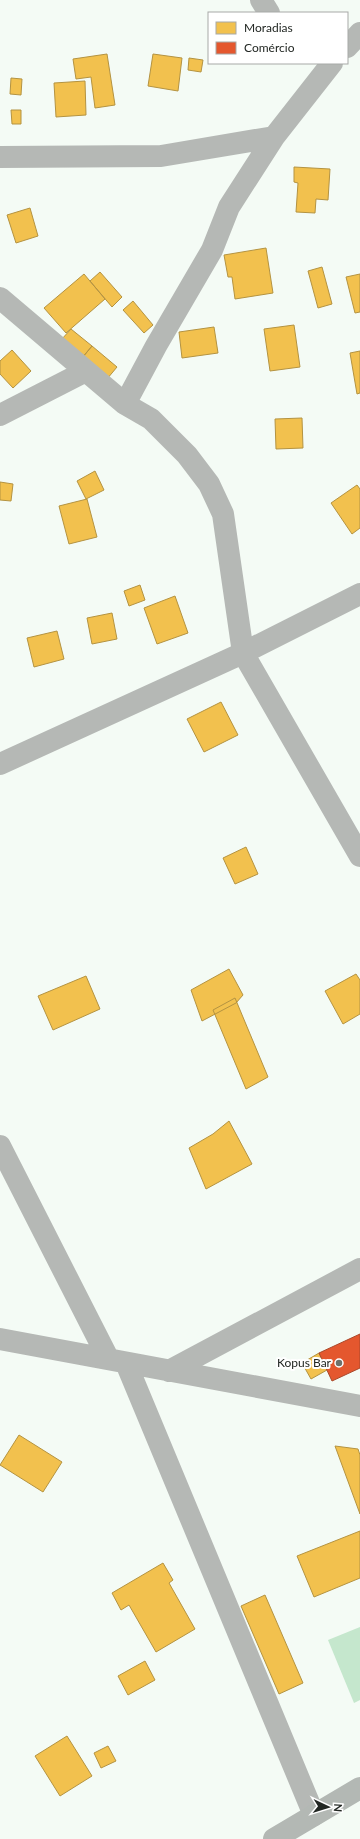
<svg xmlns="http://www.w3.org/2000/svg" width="360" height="1839" viewBox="0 0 360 1839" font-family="Lato,sans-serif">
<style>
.green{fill:#c5e7cd}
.homes{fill:#f2c14e;stroke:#b49341}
.shops{fill:#e4572e;stroke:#aa492b}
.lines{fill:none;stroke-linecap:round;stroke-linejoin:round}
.street{stroke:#b5b8b5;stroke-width:22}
.secondary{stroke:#b3b8b4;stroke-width:22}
.poi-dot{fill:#6c716c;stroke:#fff;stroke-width:1.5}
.labels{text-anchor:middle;stroke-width:4;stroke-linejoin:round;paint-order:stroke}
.poi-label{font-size:12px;fill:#222723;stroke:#fff;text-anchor:end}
</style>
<rect width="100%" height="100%" fill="#f4fbf5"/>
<path class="green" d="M 360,1627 L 360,1700 L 354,1703 L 328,1640 Z"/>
<path class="homes" d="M 107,54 L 115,105 L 95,108 L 91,77 L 76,79 L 73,59 Z
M 153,54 L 182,58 L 178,91 L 148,86 Z
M 189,58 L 203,60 L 201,72 L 188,70 Z
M 11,78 L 22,79 L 21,95 L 10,94 Z
M 85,81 L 86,115 L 56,117 L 54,83 Z
M 11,110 L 21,110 L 21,124 L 12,124 Z
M 294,167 L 330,169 L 328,200 L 316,199 L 315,213 L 296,212 L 298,183 L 294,182 Z
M 30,208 L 38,236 L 16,243 L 7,215 Z
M 266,248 L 273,293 L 235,299 L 232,277 L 228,277 L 224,255 Z
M 322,267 L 332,304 L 318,308 L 308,271 Z
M 100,272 L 122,297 L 112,307 L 90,281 Z
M 84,274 L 105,299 L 66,333 L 44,308 Z
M 360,274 L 360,312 L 355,313 L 346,277 Z
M 133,301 L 153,325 L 144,333 L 123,310 Z
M 294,325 L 300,367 L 270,371 L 264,329 Z
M 214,327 L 218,353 L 182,358 L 179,332 Z
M 71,329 L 92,346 L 82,358 L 61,340 Z
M 92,346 L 117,367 L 107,379 L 82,358 Z
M 12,350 L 31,371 L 13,388 L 0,374 L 0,361 Z
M 360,351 L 360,393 L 357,394 L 350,353 Z
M 302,418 L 303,448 L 276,449 L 275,419 Z
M 95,471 L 104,490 L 86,499 L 77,481 Z
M 0,482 L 13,484 L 11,501 L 0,500 Z
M 357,485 L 360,489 L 360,528 L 352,534 L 331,503 Z
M 87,499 L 97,537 L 69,544 L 59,506 Z
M 140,585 L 145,600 L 129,606 L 124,591 Z
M 175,596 L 188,633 L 157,644 L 144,608 Z
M 112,613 L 117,639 L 92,644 L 87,618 Z
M 57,631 L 64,659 L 34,667 L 27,638 Z
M 221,702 L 238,735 L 204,752 L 187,719 Z
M 246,847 L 258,874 L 235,884 L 223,858 Z
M 229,969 L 243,995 L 236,1003 L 202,1021 L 191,990 Z
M 356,974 L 360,980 L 360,1014 L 343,1024 L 325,991 Z
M 86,976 L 100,1009 L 53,1030 L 38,996 Z
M 235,998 L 268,1077 L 246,1089 L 213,1010 Z
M 229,1121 L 252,1164 L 206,1189 L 189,1148 L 213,1134 Z
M 319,1353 L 327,1370 L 311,1379 L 302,1363 Z
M 19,1435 L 62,1462 L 43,1492 L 0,1465 Z
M 335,1446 L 358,1449 L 360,1455 L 360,1514 Z
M 360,1531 L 360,1578 L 314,1597 L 297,1556 Z
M 163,1563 L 173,1580 L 169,1583 L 195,1629 L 156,1652 L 129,1605 L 121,1610 L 112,1593 Z
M 265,1595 L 303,1683 L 279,1694 L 241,1606 Z
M 145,1661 L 155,1680 L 128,1695 L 118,1676 Z
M 67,1736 L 92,1776 L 60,1796 L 35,1756 Z
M 108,1746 L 116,1761 L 101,1768 L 94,1753 Z"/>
<path class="shops" d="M 360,1334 L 360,1368 L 332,1381 L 319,1353 Z"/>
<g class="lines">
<path class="street" d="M 261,0 L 269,13
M 347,47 L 360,33
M 0,157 L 161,156 L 274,137
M 0,298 L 125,404 L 151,419 L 187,455 L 209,484 L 223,514 L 243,653 L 360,856
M 125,404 L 156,346 L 212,250 L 229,207 L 274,137 L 332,63
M 0,415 L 86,371
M 0,764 L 243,653 L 360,594
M 0,1146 L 108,1358
M 0,1339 L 360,1406
M 126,1363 L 314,1815
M 169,1371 L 360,1269"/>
<path class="secondary" d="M 274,1839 L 360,1788"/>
</g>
<circle class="poi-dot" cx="339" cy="1363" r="4"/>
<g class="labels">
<g class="poi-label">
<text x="331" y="1367">Kopus Bar</text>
</g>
</g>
<rect x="208" y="12" width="140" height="52" fill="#ffffff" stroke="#a7a9a7"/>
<rect x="216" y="22" width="20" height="12" fill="#f2c14e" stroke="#a7a9a7"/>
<text x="244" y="32" font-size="12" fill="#222723">Moradias</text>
<rect x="216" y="42" width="20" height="12" fill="#e4572e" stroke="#a7a9a7"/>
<text x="244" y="52" font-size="12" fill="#222723">Comércio</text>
<g transform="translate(328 1807) rotate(94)" stroke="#ffffff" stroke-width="3" paint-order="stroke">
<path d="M0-3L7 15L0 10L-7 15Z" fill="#222723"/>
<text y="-6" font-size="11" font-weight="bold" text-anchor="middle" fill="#222723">N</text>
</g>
</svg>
